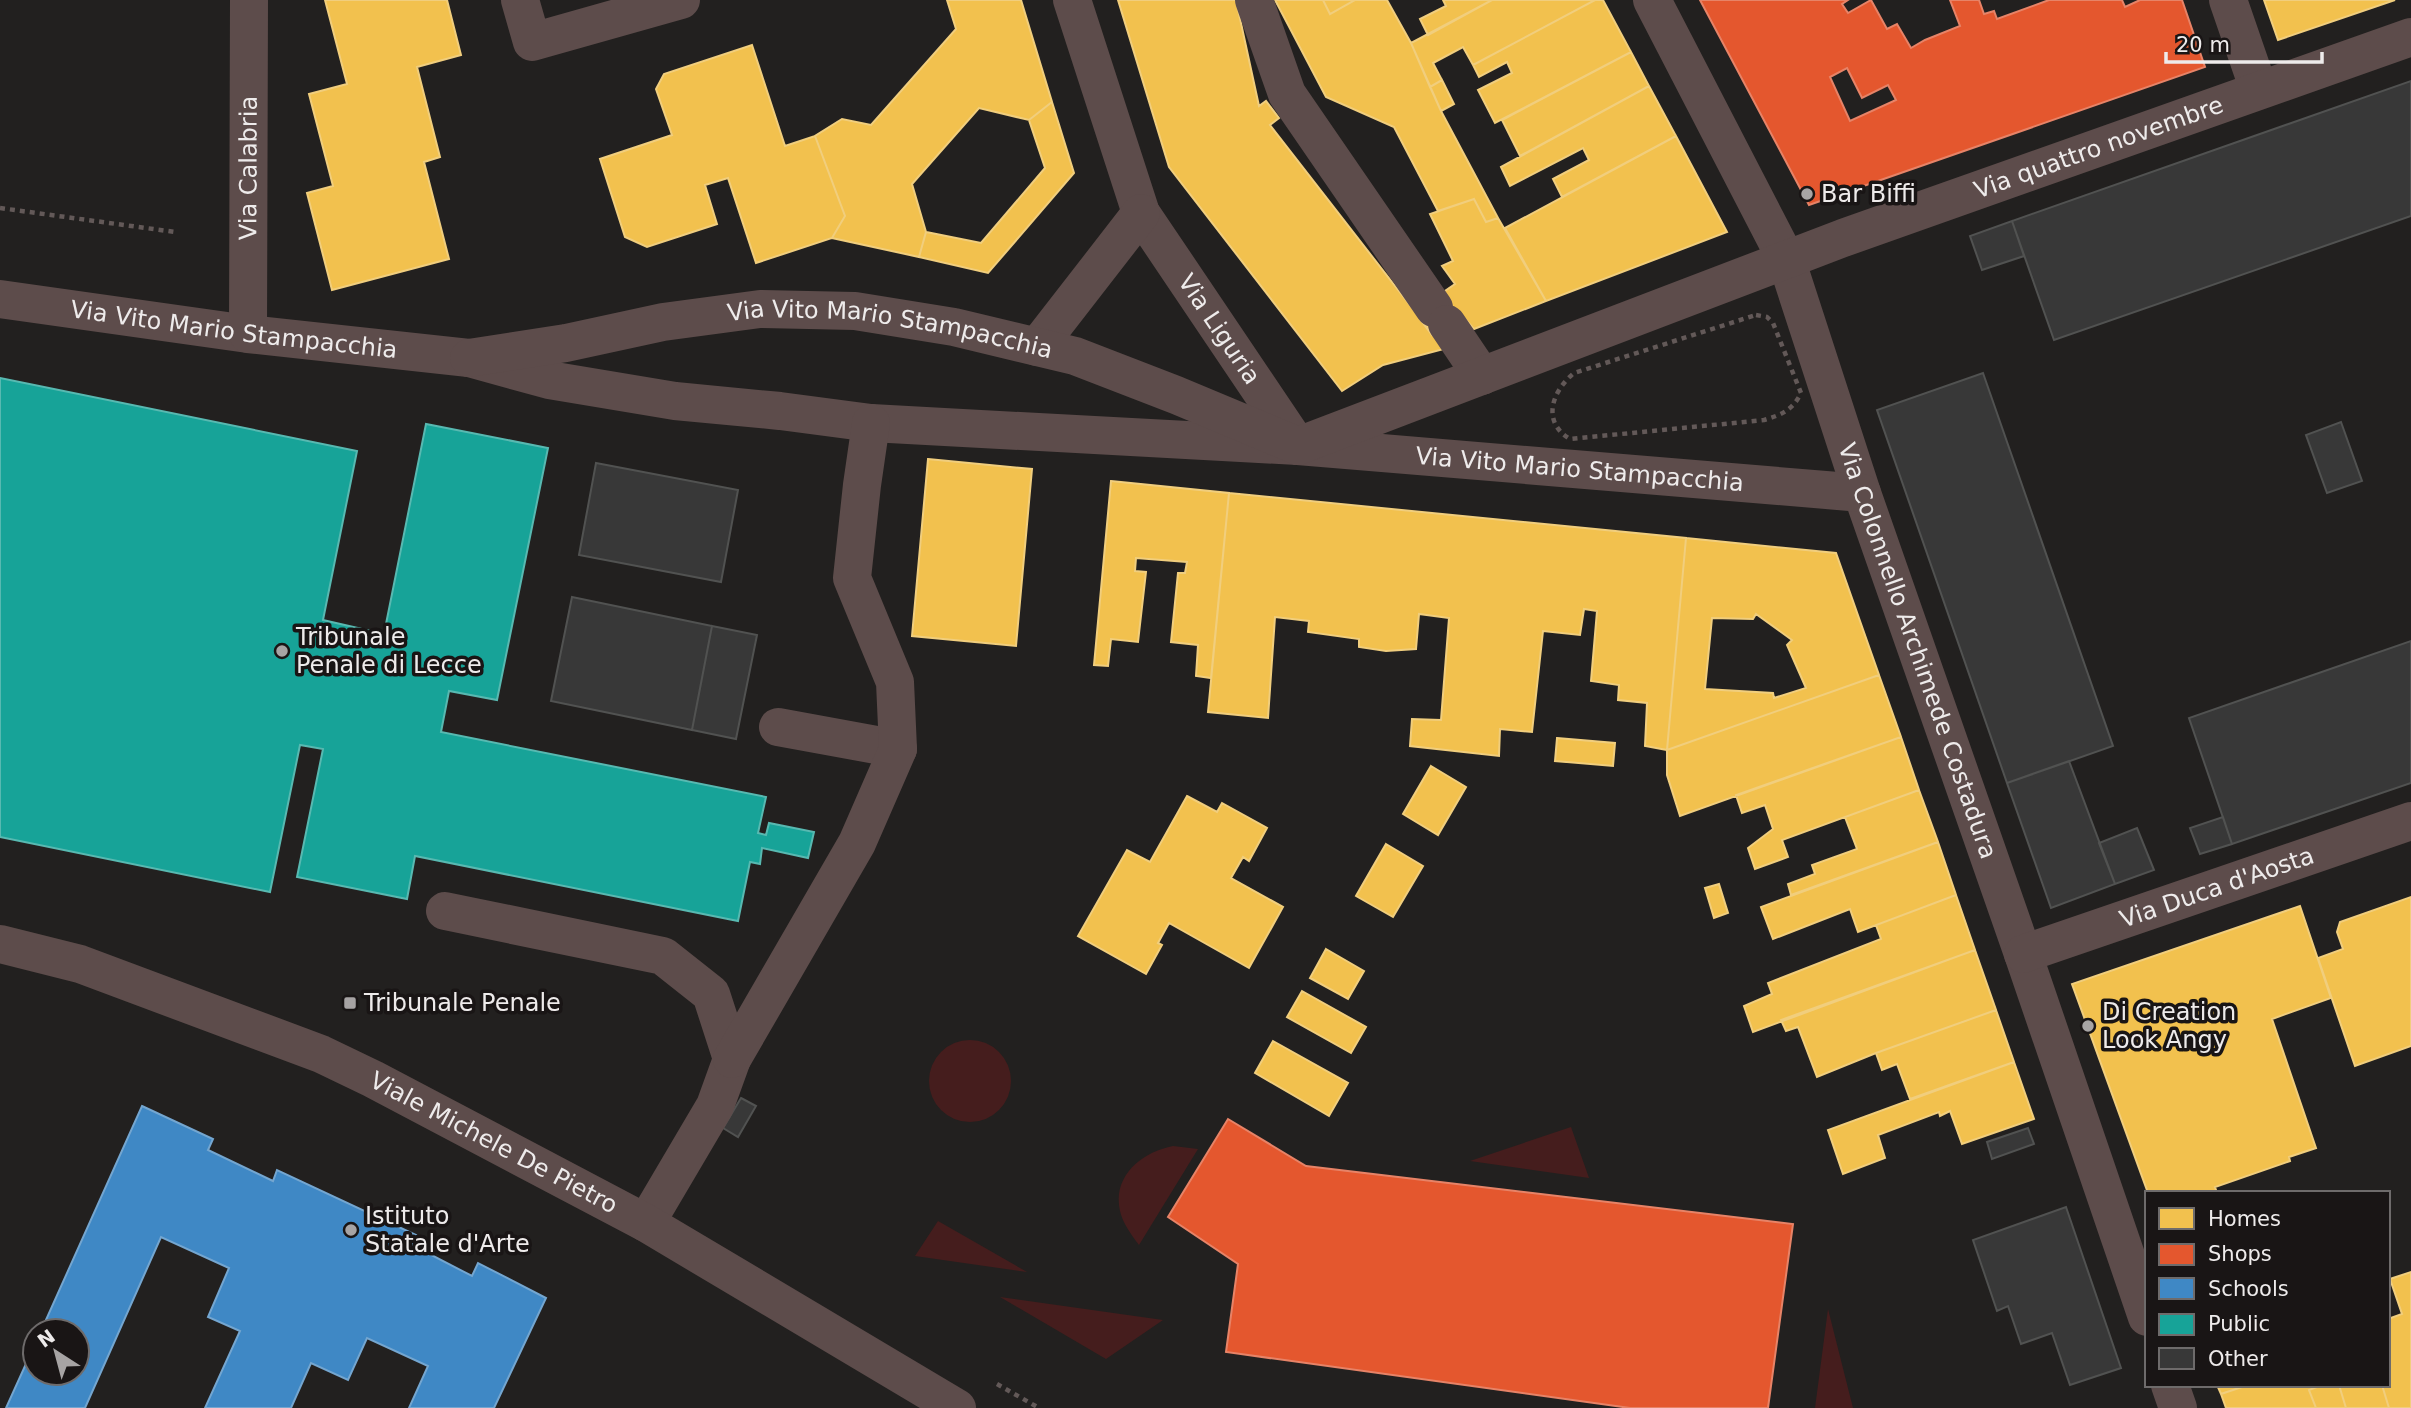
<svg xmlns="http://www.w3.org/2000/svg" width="2411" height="1408" viewBox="0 0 2411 1408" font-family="'DejaVu Sans',sans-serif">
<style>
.green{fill:#451d1d}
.homes{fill:#f2c14e;stroke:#f1ce7d;stroke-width:2;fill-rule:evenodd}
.shops{fill:#e4572e;stroke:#e78367;stroke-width:2;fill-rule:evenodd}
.schools{fill:#3f88c5;stroke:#74a6d0;stroke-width:2}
.public{fill:#17a398;stroke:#58b9b1;stroke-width:2}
.building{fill:#383838;stroke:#515251;stroke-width:2}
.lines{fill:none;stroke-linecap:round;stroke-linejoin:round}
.path{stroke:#635958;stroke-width:4.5;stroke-dasharray:5 5;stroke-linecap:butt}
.minor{stroke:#5d4c4b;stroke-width:38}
.poi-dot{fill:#a7a4a4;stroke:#191515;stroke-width:2.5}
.labels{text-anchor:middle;stroke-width:7;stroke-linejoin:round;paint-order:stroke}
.street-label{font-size:24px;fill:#eeebeb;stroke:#191515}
.poi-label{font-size:24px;fill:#eeebeb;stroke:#191515;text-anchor:start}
</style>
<rect width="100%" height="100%" fill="#22201f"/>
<path class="green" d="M929 1081a41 41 0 1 1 82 0a41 41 0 1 1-82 0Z
M 1571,1127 L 1589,1178 L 1470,1161 Z
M 1173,1146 L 1198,1149 L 1139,1245 C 1131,1234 1123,1224 1120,1211 C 1112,1176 1142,1152 1173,1146 Z
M 938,1221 L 1027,1272 L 915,1256 Z
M 1000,1297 L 1163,1320 L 1106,1359 Z
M 1828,1309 L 1853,1408 L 1815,1408 Z"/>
<path class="homes" d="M 325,0 L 447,0 L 461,55 L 417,67 L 440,157 L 424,162 L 449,259 L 332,290 L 307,193 L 333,186 L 309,94 L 347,84 Z
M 947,0 L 1021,0 L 1052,102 L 1029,120 L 979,108 L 912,184 L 926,232 L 919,257 L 832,238 L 845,216 L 815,136 L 842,119 L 871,125 L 956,29 Z
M 1118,0 L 1236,0 L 1259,106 L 1266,101 L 1279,118 L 1270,125 L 1444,349 L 1383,365 L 1342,391 L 1169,167 Z
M 1275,0 L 1323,0 L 1330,14 L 1355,0 L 1387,0 L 1411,43 L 1441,111 L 1498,218 L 1486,222 L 1474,199 L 1438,211 L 1394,127 L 1326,97 Z
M 1323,0 L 1355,0 L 1330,14 Z
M 1443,0 L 1492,0 L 1428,35 L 1420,19 L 1446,6 Z
M 1492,0 L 1595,0 L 1473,65 L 1463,47 L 1433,63 L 1442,80 L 1430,87 L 1411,43 Z
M 1595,0 L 1603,0 L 1631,52 L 1495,123 L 1478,90 L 1512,73 L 1507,62 L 1479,77 L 1473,65 Z
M 2264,0 L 2395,0 L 2278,40 Z
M 752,45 L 785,146 L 815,136 L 845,216 L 832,238 L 756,263 L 728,178 L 705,185 L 717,224 L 647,247 L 625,237 L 600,159 L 672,135 L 656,89 L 664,74 Z
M 1631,52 L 1649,86 L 1520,156 L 1502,120 Z
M 1442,80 L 1454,104 L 1441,111 L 1430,87 Z
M 1649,86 L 1676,136 L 1562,197 L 1553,179 L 1589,160 L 1583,148 L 1510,186 L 1501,167 Z
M 1052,102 L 1074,173 L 988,273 L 919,257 L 926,232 L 981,243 L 1045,168 L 1029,120 Z
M 1676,136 L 1727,232 L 1546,301 L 1505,228 Z
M 1474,199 L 1486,222 L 1498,218 L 1546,301 L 1474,329 L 1460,313 L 1432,335 L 1420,319 L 1442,293 L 1455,284 L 1442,266 L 1453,261 L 1430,214 Z
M 928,459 L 1032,469 L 1016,646 L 912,636 Z
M 1111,481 L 1229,493 L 1211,678 L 1196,676 L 1198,645 L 1171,642 L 1178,573 L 1185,573 L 1187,562 L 1136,558 L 1135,571 L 1146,572 L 1138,642 L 1111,639 L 1108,666 L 1094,665 Z
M 1229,493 L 1686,538 L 1667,750 L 1645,746 L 1647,703 L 1618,700 L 1619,685 L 1591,681 L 1597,611 L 1584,609 L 1580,635 L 1543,631 L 1532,732 L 1500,729 L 1499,756 L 1410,746 L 1412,719 L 1441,720 L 1449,618 L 1419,614 L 1416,649 L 1386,651 L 1359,647 L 1359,639 L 1308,632 L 1309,621 L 1275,617 L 1268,718 L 1208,712 Z
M 1686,538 L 1836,553 L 1879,675 L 1667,750 ZM 1756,614 L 1792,640 L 1787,645 L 1806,688 L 1774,698 L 1773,693 L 1705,689 L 1712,618 L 1753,619 Z
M 1879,675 L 1901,737 L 1680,816 L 1667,775 L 1667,750 Z
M 1901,737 L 1919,790 L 1782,840 L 1788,857 L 1755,869 L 1748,848 L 1773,829 L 1765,805 L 1742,813 L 1736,795 Z
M 1557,738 L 1615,743 L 1613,766 L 1555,761 Z
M 1431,766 L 1466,787 L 1438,835 L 1403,814 Z
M 1919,790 L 1938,842 L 1791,895 L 1788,884 L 1815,874 L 1812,865 L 1857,849 L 1845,817 Z
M 1187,796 L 1217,812 L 1222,803 L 1267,828 L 1249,861 L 1243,857 L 1231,878 L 1283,907 L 1249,968 L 1169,923 L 1158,943 L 1162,945 L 1146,974 L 1078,936 L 1127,850 L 1150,862 Z
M 1938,842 L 1956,895 L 1858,932 L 1850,909 L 1773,939 L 1761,907 Z
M 1386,844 L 1423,866 L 1393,917 L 1356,896 Z
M 1719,884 L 1728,913 L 1714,918 L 1705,888 Z
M 1956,895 L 1975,950 L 1753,1032 L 1744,1006 L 1772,994 L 1768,983 L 1881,939 L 1876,925 Z
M 2411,897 L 2411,1046 L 2355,1066 L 2318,958 L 2343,949 L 2337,932 L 2340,922 Z
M 2300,906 L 2331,998 L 2272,1019 L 2316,1148 L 2289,1157 L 2290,1161 L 2215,1187 L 2217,1193 L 2148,1193 L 2072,984 Z
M 1326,949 L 1364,971 L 1348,999 L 1310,978 Z
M 1975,950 L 1996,1010 L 1876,1053 L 1817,1077 L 1798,1027 L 1786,1031 L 1781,1020 Z
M 1302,991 L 1366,1027 L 1351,1053 L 1287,1017 Z
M 1996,1010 L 2014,1062 L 1910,1099 L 1897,1064 L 1882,1070 L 1876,1053 Z
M 1273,1041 L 1348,1083 L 1329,1116 L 1255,1073 Z
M 2014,1062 L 2034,1119 L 1962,1144 L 1950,1111 L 1940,1116 L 1939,1112 L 1878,1135 L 1885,1158 L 1843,1174 L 1828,1130 Z
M 2411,1272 L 2411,1408 L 2389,1408 L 2382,1385 L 2388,1385 L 2388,1319 L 2402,1314 L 2390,1279 Z
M 2217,1385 L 2248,1385 L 2221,1394 Z
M 2248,1385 L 2322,1385 L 2309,1390 L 2316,1408 L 2226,1408 L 2221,1394 Z
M 2322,1385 L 2339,1385 L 2346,1408 L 2316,1408 L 2309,1390 Z
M 2339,1385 L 2382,1385 L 2389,1408 L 2346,1408 Z"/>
<path class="shops" d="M 1700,0 L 1848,0 L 1842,4 L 1848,13 L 1871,0 L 1887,29 L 1897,24 L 1911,48 L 1925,40 L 1960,26 L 1950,0 L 1979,0 L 1984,14 L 1994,11 L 1997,19 L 2049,0 L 2122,0 L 2125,7 L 2140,0 L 2182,0 L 2205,67 L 1809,205 ZM 1847,68 L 1862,98 L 1888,85 L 1896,100 L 1850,121 L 1830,77 Z
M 1228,1119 L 1306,1166 L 1793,1224 L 1768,1408 L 1630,1408 L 1226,1352 L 1238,1264 L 1168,1217 Z"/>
<path class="schools" d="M 142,1106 L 213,1139 L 208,1150 L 273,1181 L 277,1170 L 416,1235 L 412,1245 L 472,1276 L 478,1263 L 546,1298 L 494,1408 L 409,1408 L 428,1366 L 367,1338 L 348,1380 L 311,1363 L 291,1408 L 205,1408 L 240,1331 L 208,1317 L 229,1268 L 161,1237 L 85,1408 L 6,1408 L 35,1344 L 35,1373 L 77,1373 L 77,1331 L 41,1331 Z"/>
<path class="public" d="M 0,378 L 357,451 L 323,620 L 384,634 L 426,424 L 548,448 L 497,700 L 449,691 L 441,732 L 766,797 L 758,833 L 766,835 L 769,823 L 814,832 L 808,858 L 762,848 L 760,864 L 750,862 L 738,921 L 415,856 L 407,899 L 297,877 L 323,749 L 300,745 L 270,892 L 0,837 Z"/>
<path class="building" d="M 2411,81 L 2411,216 L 2054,340 L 2012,221 Z
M 2012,221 L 2024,256 L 1982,270 L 1970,236 Z
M 1983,373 L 2113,746 L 2007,783 L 1877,410 Z
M 2341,422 L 2362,481 L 2327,493 L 2306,435 Z
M 596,463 L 738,490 L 721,582 L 579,555 Z
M 572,597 L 712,626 L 692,730 L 551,701 Z
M 712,626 L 757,635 L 736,739 L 692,730 Z
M 2411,641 L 2411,783 L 2232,844 L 2189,718 Z
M 2069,761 L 2115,884 L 2051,908 L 2007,783 Z
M 2223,817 L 2232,844 L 2200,854 L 2190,828 Z
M 2137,828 L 2154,870 L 2115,884 L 2099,843 Z
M 741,1098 L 756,1106 L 738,1137 L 723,1128 Z
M 2028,1128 L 2034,1144 L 1992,1159 L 1987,1142 Z
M 2066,1207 L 2121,1368 L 2070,1385 L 2052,1333 L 2021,1344 L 2008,1306 L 1997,1311 L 1973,1240 Z"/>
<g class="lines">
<path class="path" d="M 0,208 L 175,232
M 1756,315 L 1767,317 L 1773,323 L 1801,393 C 1793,410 1781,415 1764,420 L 1570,439 C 1541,422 1552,391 1574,373 Z
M 997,1384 L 1039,1408"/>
<g class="minor">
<path d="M 520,0 L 532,42 L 681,0"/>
<path id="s1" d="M 1072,0 L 1141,213 L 1298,446"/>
<path d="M 1254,0 L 1287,94 L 1434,308"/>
<path id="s2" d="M 1652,0 L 1786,259 L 1862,493 L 2023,954 L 2147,1317"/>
<path d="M 2228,0 L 2259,90"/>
<path id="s3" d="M 0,299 L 248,334 L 469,358 L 549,380 L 675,401 L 780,411 L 871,423 L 1298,446 L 1862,493"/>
<path d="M 1447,324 L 1482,376"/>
<path id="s4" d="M 248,334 L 249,0"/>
<path d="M 1037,347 L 1141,213"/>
<path id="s5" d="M 469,358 L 566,343 L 663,322 L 760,309 L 855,311 L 954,327 L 1075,356 L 1176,395 L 1298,446 L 1843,238 L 2411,37"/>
<path d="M 778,727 L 898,749"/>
<path d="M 445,911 L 663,956 L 711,994 L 732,1059 L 715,1106 L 646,1223"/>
<path id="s6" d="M 0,944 L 80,964 L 321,1054 L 373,1079 L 646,1223 L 957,1408"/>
<path id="s7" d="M 2023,954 L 2411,821"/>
<path d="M 732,1059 L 857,843 L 898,749 L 895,682 L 852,578 L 862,485 L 871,423"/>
<path d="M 2170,1385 L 2178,1408"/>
</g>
</g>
<g class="poi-dot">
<circle cx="1807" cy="194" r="7"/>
<circle cx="282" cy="651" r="7"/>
<rect x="343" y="996" width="14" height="14" rx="3.5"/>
<circle cx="2088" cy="1026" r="7"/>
<circle cx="351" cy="1230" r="7"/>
</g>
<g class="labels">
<g class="street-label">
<text dy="8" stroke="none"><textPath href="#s5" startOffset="1710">Via quattro novembre</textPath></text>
<text dy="8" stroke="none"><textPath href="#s4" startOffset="166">Via Calabria</textPath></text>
<text dy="8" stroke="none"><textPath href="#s3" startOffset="236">Via Vito Mario Stampacchia</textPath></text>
<text dy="8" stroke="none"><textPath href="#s1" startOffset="364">Via Liguria</textPath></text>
<text dy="8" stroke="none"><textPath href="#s5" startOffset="427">Via Vito Mario Stampacchia</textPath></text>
<text dy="8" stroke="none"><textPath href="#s3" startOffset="1591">Via Vito Mario Stampacchia</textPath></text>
<text dy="8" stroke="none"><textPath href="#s2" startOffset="705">Via Colonnello Archimede Costadura</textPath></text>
<text dy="8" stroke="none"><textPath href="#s7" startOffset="205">Via Duca d'Aosta</textPath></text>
<text dy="8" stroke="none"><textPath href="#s6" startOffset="534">Viale Michele De Pietro</textPath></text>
</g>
<g class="poi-label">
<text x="1821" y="202">Bar Biffi</text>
<text x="296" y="645">Tribunale<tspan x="296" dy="28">Penale di Lecce</tspan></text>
<text x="364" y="1011">Tribunale Penale</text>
<text x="2102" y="1020">Di Creation<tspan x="2102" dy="28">Look Angy</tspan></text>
<text x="365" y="1224">Istituto<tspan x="365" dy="28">Statale d'Arte</tspan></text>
</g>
</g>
<rect x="2145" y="1191" width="245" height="196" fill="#191515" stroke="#6e6b6b" stroke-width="2"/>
<rect x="2159" y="1208" width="35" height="21" fill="#f2c14e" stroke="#6e6b6b" stroke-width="2"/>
<text x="2208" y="1226" font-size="21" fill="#eeebeb">Homes</text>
<rect x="2159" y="1244" width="35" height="21" fill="#e4572e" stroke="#6e6b6b" stroke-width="2"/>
<text x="2208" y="1261" font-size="21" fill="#eeebeb">Shops</text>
<rect x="2159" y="1278" width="35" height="21" fill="#3f88c5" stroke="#6e6b6b" stroke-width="2"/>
<text x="2208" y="1296" font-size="21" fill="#eeebeb">Schools</text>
<rect x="2159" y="1314" width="35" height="21" fill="#17a398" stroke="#6e6b6b" stroke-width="2"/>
<text x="2208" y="1331" font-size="21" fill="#eeebeb">Public</text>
<rect x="2159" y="1348" width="35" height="21" fill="#383838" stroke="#6e6b6b" stroke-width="2"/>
<text x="2208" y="1366" font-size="21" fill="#eeebeb">Other</text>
<g transform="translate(56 1352) rotate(324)"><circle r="33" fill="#191515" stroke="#6e6b6b" stroke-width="2"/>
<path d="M0-5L12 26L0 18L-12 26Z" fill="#a7a4a4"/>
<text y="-10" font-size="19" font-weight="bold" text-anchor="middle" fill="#eeebeb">N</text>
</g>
<path d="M2166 52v10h156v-10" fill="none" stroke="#eeebeb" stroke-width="3.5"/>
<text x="2176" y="52" font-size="21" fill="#eeebeb" stroke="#191515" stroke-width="5" paint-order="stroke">20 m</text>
</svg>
